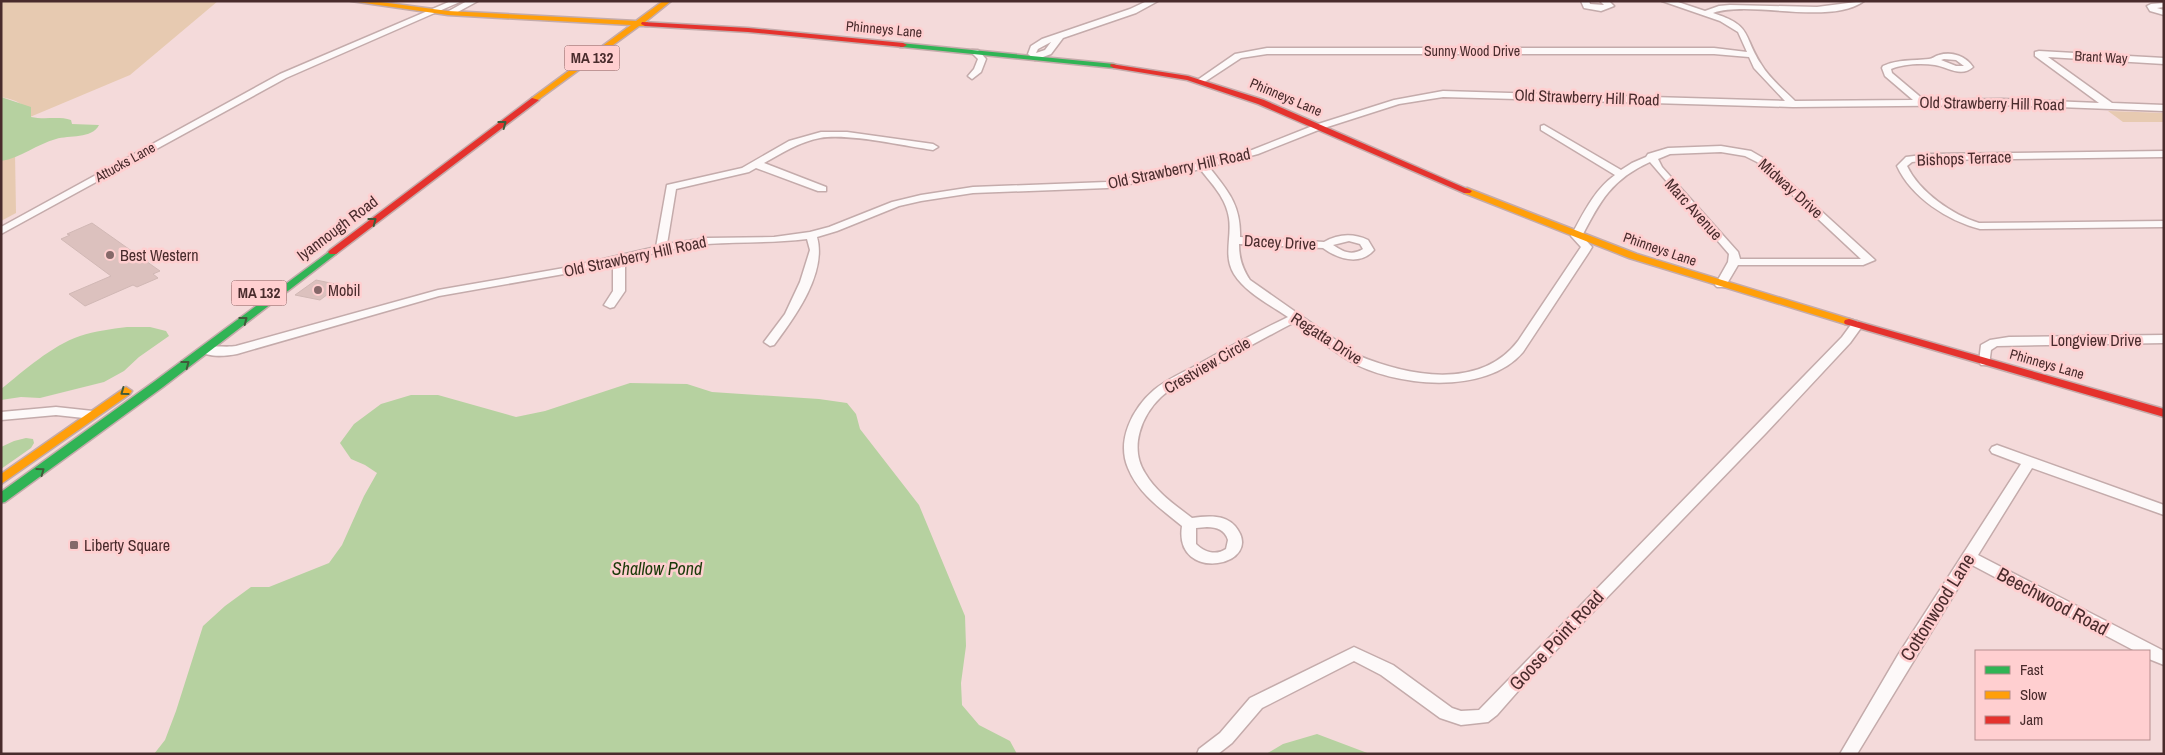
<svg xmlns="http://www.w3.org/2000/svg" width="2165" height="755" viewBox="0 0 2165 755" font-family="'Archivo Narrow',sans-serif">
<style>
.green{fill:#e7cab1}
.water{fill:#b6d1a0}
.building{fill:#dcc1be;stroke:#d1b8b5}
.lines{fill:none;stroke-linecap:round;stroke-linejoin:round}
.street-casing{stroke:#c4abab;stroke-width:3}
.fast-casing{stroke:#c4abab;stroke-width:3}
.slow-casing{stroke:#c4abab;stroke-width:3}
.jam-casing{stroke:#c4abab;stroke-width:3}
.street{fill:#fdf9f9;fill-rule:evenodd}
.fast{fill:#30b455;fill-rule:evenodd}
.slow{fill:#ff9f0a;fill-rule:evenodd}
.jam{fill:#e5322d;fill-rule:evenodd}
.oneway{stroke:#405b3a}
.poi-dot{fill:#856869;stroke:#ffcfd0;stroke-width:2}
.labels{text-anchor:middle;stroke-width:5;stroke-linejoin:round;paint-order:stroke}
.far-street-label{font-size:14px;fill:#492b2c;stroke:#ffcfd0}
.shield{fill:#ffcfd0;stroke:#805c5d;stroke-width:1}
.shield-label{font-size:15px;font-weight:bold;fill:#492b2c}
.street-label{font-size:16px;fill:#492b2c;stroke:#ffcfd0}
.poi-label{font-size:16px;fill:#492b2c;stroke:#ffcfd0;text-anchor:start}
.water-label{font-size:18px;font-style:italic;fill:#1a3a09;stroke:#ffcfd0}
.near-street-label{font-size:19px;fill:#492b2c;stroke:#ffcfd0}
</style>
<rect width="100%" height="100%" fill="#f4dada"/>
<path class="green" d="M 1,1 L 218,1 L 130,75 L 30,117 C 28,104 13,99 1,97 Z
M 2108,111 L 2164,113 L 2164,122 L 2123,122 Z
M 15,153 L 16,213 L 1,221 L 1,155 Z"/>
<path class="water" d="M 1,97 L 31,107 L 31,117 C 44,120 59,116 71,120 L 72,124 L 99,125 C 92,139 69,135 56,139 C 37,144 21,158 1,161 Z
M 127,327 L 150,327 L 166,331 L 169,336 L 139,357 L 124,371 L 104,382 L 40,398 L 21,397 L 1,400 L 1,389 C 25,370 51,346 80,336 C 95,331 111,329 127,327 Z
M 630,383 L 687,384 L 712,392 L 819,399 L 847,403 L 856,414 L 860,429 L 919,505 L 965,616 L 966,646 L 961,683 L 962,705 L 979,725 L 1010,741 L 1017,754 L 154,754 L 165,740 L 176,711 L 203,626 L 225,606 L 251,587 L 269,587 L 329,563 L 342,545 L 364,496 L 377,473 L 365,465 L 351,459 L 340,443 L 354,424 L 381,404 L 411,395 L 438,395 L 516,417 L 545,411 Z
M 26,438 L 33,439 L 34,443 L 31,448 L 1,469 L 1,447 L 14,441 Z
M 1317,734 L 1370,754 L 1266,754 L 1283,744 Z"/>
<path class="building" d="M 92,223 L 160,271 L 153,274 L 158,278 L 137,287 L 133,285 L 85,306 L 69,294 L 111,276 L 61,239 L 70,235 L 67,234 Z
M 316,280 L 340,285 L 320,300 L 295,295 Z"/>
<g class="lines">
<g class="street-casing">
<path id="street" d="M 451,1 L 462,1 L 286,78 L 1,234 L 1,227 L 280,74 Z
M 467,1 L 478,1 L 454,14 L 447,12 Z
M 1147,1 L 1158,1 L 1136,13 L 1063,38 L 1051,54 L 1035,60 L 1028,54 L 1031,46 L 1042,39 L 1130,9 ZM 1051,42 L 1045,50 L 1036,53 L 1038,49 Z
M 1581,1 L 1589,1 L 1590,4 L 1604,5 L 1600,1 L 1609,1 L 1614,6 L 1601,11 L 1584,8 Z
M 1662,1 L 1675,1 L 1705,11 L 1719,6 L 1730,5 L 1817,7 L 1864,1 C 1830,26 1751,0 1713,13 C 1753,26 1742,34 1761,64 C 1769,78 1784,90 1795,101 L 1913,100 L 1885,76 L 1882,68 L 1883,66 C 1898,59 1913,61 1929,59 C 1932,59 1935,56 1939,55 C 1952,51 1966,56 1973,67 C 1961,78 1948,67 1935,65 C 1921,63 1903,64 1891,69 L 1892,73 L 1924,100 L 2002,99 L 2099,103 L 2035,56 L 2035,52 L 2039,51 L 2164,58 L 2164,64 L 2048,57 L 2112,103 L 2164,105 L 2164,111 L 2002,105 L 1793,107 L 1443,97 L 1399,104 L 1321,129 L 1258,154 L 1209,167 C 1228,191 1241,205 1240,237 L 1324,242 C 1338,234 1353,233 1368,240 L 1374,250 C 1360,266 1338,259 1323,248 L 1239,244 C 1239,258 1242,268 1250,280 L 1357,355 C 1407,376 1480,391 1518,341 L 1581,247 L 1571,236 C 1583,214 1594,190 1615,175 L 1541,130 L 1541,126 L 1544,125 L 1621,170 L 1632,163 L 1646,157 L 1648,154 L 1668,148 L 1721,146 L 1751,151 L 1763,158 L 1875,260 L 1863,265 L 1738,265 L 1725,287 L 1717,287 L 1715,285 L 1728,262 L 1729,254 L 1650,162 C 1612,179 1600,201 1582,236 L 1592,247 L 1589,252 L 1523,352 C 1486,396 1393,387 1348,360 C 1330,349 1313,335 1295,322 C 1264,338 1234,355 1204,371 C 1189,379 1173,386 1161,397 C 1141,416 1129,448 1145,473 C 1156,492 1175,505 1192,518 C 1206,516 1225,514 1235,526 C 1268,566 1173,585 1182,526 C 1161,509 1138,493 1128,468 C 1116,440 1133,408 1154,390 C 1167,379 1182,373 1197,365 C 1227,348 1257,332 1288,317 C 1270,305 1245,292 1234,274 C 1223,256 1232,237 1229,218 C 1226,198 1212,184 1200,169 L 1163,178 L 1107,188 L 973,193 L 921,201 L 899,206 L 837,231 L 817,237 C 827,273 795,317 774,345 L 770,346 L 764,342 L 785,314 L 800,282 L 810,250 L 807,239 C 773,243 741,242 707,244 C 679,246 652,254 625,260 L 625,291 L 614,307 L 610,308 L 604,305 L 613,291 L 613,263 L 564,274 L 439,296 L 237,354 C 226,356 207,358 199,350 C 205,344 226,348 236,346 L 438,290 L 564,268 L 656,247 L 667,185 L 742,168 L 789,141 L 821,132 L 847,132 L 933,144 L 938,147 L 933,150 C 903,146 849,133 820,138 C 799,142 782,153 764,163 L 826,187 L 826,191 L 818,191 L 756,168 L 749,172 L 676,189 L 667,244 L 707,238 L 774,237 L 810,232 L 829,227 L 892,202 L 921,195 L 973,187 L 1107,182 L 1163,172 L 1252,150 L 1315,125 L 1394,100 L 1443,91 L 1785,101 L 1754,68 L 1749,57 L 1714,54 L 1267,54 L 1241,58 L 1203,83 L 1196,81 L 1235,54 L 1267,48 L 1714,48 L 1747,52 L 1738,32 L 1720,21 ZM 1944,59 L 1956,60 L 1964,66 L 1956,66 L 1941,60 ZM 1721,152 L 1745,156 L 1757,162 L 1861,259 L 1740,259 L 1738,252 L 1662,167 L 1658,159 L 1670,154 ZM 1349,241 L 1360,244 L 1363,249 C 1352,256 1343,252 1333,245 ZM 1207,527 C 1217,527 1225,530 1228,540 L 1226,549 C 1216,556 1204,552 1196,544 L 1196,528 Z
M 2164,3 L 2164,7 L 2157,8 L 2164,10 L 2164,15 L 2150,11 L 2147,6 L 2151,4 Z
M 972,50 L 978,50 L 986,59 L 981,72 L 972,79 L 968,76 L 974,69 L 978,59 L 971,52 Z
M 2164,151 L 2164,157 L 1930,160 L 1912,162 L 1907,166 C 1919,192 1953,215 1979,223 L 2164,221 L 2164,227 L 1980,229 C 1948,221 1911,197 1897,166 L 1906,157 L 1930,154 Z
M 1857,321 L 1863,325 L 1850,343 L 1766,433 L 1534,673 L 1497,715 L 1488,722 L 1461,725 L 1440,718 L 1381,675 L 1354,661 L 1262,708 L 1232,743 L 1218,754 L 1197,754 L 1199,749 L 1220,733 L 1250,698 L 1354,647 L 1393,665 L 1452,708 L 1461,711 L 1479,710 L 1842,337 L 1853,322 Z
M 2164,335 L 2164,343 L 1997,346 L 1991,350 L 1989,365 L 1981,365 L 1979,362 L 1981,345 L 1990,340 L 2009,337 Z
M 56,407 L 93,411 L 99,415 L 93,419 L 56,415 L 1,420 L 1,412 Z
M 1997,445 L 2164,505 L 2164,515 L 2032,468 L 1978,555 L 2164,651 L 2164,665 L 2149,659 L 2149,651 L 2135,651 L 1972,565 L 1857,754 L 1840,754 L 1898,655 L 2021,464 L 1992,453 L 1990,450 L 1992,447 Z"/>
</g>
<g class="fast-casing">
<path id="fast" d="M 900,43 L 1114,64 L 1118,66 L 1114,68 L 903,47 L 900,47 Z
M 333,249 L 338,252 L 336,254 L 163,387 L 5,502 L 1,503 L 1,492 L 155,381 Z"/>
</g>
<g class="slow-casing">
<path id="slow" d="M 351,1 L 373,1 L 448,11 L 636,21 L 663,1 L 671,1 L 645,22 L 648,22 L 648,26 L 639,26 L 535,102 L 531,100 L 532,98 L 631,25 L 448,15 Z
M 1467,188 L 1637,254 L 1853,320 L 1854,322 L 1849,325 L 1845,324 L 1629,258 L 1464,193 L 1464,189 Z
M 126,387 L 132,391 L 130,394 L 1,484 L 1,474 Z"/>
</g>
<g class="jam-casing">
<path id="jam" d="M 642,22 L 748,28 L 903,43 L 907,45 L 903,47 L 748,32 L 645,26 L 641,24 Z
M 1111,64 L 1188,76 L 1264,100 L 1472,191 L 1470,193 L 1464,193 L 1258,104 L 1187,80 L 1114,68 L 1110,66 Z
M 532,98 L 539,100 L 336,254 L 330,254 L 328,252 L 330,250 Z
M 1849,319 L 2164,409 L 2164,417 L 1845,324 L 1844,322 L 1845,320 Z"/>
</g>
<use href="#street" class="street"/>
<use href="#fast" class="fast"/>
<use href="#slow" class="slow"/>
<use href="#jam" class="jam"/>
</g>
<defs><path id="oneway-chevron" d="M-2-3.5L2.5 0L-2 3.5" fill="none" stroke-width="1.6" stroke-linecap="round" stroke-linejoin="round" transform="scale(1.25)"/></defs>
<g class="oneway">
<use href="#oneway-chevron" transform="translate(503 124) rotate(-37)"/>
<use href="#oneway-chevron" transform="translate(373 221) rotate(-37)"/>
<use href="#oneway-chevron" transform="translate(244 320) rotate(-37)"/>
<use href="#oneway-chevron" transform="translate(186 364) rotate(-37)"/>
<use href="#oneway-chevron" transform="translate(124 392) rotate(144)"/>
<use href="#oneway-chevron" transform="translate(41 471) rotate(-36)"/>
</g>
<g class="poi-dot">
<circle cx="110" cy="255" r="5"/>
<circle cx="318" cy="290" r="5"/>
<rect x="69" y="540" width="10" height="10" rx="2.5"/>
</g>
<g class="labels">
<g class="far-street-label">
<text transform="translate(884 29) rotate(5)" y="5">Phinneys Lane</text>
<text x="1472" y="56">Sunny Wood Drive</text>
<text transform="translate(2101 57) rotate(3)" y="5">Brant Way</text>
<text transform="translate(1286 97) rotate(23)" y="5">Phinneys Lane</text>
<text transform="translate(125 162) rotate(-29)" y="5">Attucks Lane</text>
<text transform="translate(1660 249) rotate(19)" y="5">Phinneys Lane</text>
<text transform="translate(2047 364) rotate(16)" y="5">Phinneys Lane</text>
</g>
<g class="shield">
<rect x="564.5" y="45.5" width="55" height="25" rx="4"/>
<rect x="231.5" y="280.5" width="55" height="25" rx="4"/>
</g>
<g class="shield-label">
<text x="592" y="63">MA 132</text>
<text x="259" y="298">MA 132</text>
</g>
<g class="street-label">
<text transform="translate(1587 97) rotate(2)" y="6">Old Strawberry Hill Road</text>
<text transform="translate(1992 103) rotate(1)" y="6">Old Strawberry Hill Road</text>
<text transform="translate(1964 158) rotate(-2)" y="6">Bishops Terrace</text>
<text transform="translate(1179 168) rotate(-12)" y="6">Old Strawberry Hill Road</text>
<text transform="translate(1791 188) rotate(42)" y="6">Midway Drive</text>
<text transform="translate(1694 209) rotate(48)" y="6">Marc Avenue</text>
<text transform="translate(337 228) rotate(-37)" y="6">Iyannough Road</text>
<text transform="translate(1280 242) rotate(3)" y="6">Dacey Drive</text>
<text transform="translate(635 256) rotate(-12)" y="6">Old Strawberry Hill Road</text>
<text transform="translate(1327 338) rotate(33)" y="6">Regatta Drive</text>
<text x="2096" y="346">Longview Drive</text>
<text transform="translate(1207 365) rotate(-30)" y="6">Crestview Circle</text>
</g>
<g class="poi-label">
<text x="120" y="261">Best Western</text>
<text x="328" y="296">Mobil</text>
<text x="84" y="551">Liberty Square</text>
</g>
<g class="water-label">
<text x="657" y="575">Shallow Pond</text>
</g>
<g class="near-street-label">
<text transform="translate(2053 601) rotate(28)" y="7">Beechwood Road</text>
<text transform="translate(1937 607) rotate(-58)" y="7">Cottonwood Lane</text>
<text transform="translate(1556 640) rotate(-47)" y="7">Goose Point Road</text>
</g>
</g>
<rect width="2165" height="755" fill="none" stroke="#492b2c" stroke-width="5"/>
<rect x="1975" y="650" width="175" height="90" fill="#ffcfd0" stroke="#b68d8e"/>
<rect x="1985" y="666" width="25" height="8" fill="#30b455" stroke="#b68d8e"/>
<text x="2020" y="675" font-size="15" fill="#492b2c">Fast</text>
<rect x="1985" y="691" width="25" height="8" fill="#ff9f0a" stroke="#b68d8e"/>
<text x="2020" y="700" font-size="15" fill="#492b2c">Slow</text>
<rect x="1985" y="716" width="25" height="8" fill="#e5322d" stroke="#b68d8e"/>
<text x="2020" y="725" font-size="15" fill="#492b2c">Jam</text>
</svg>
